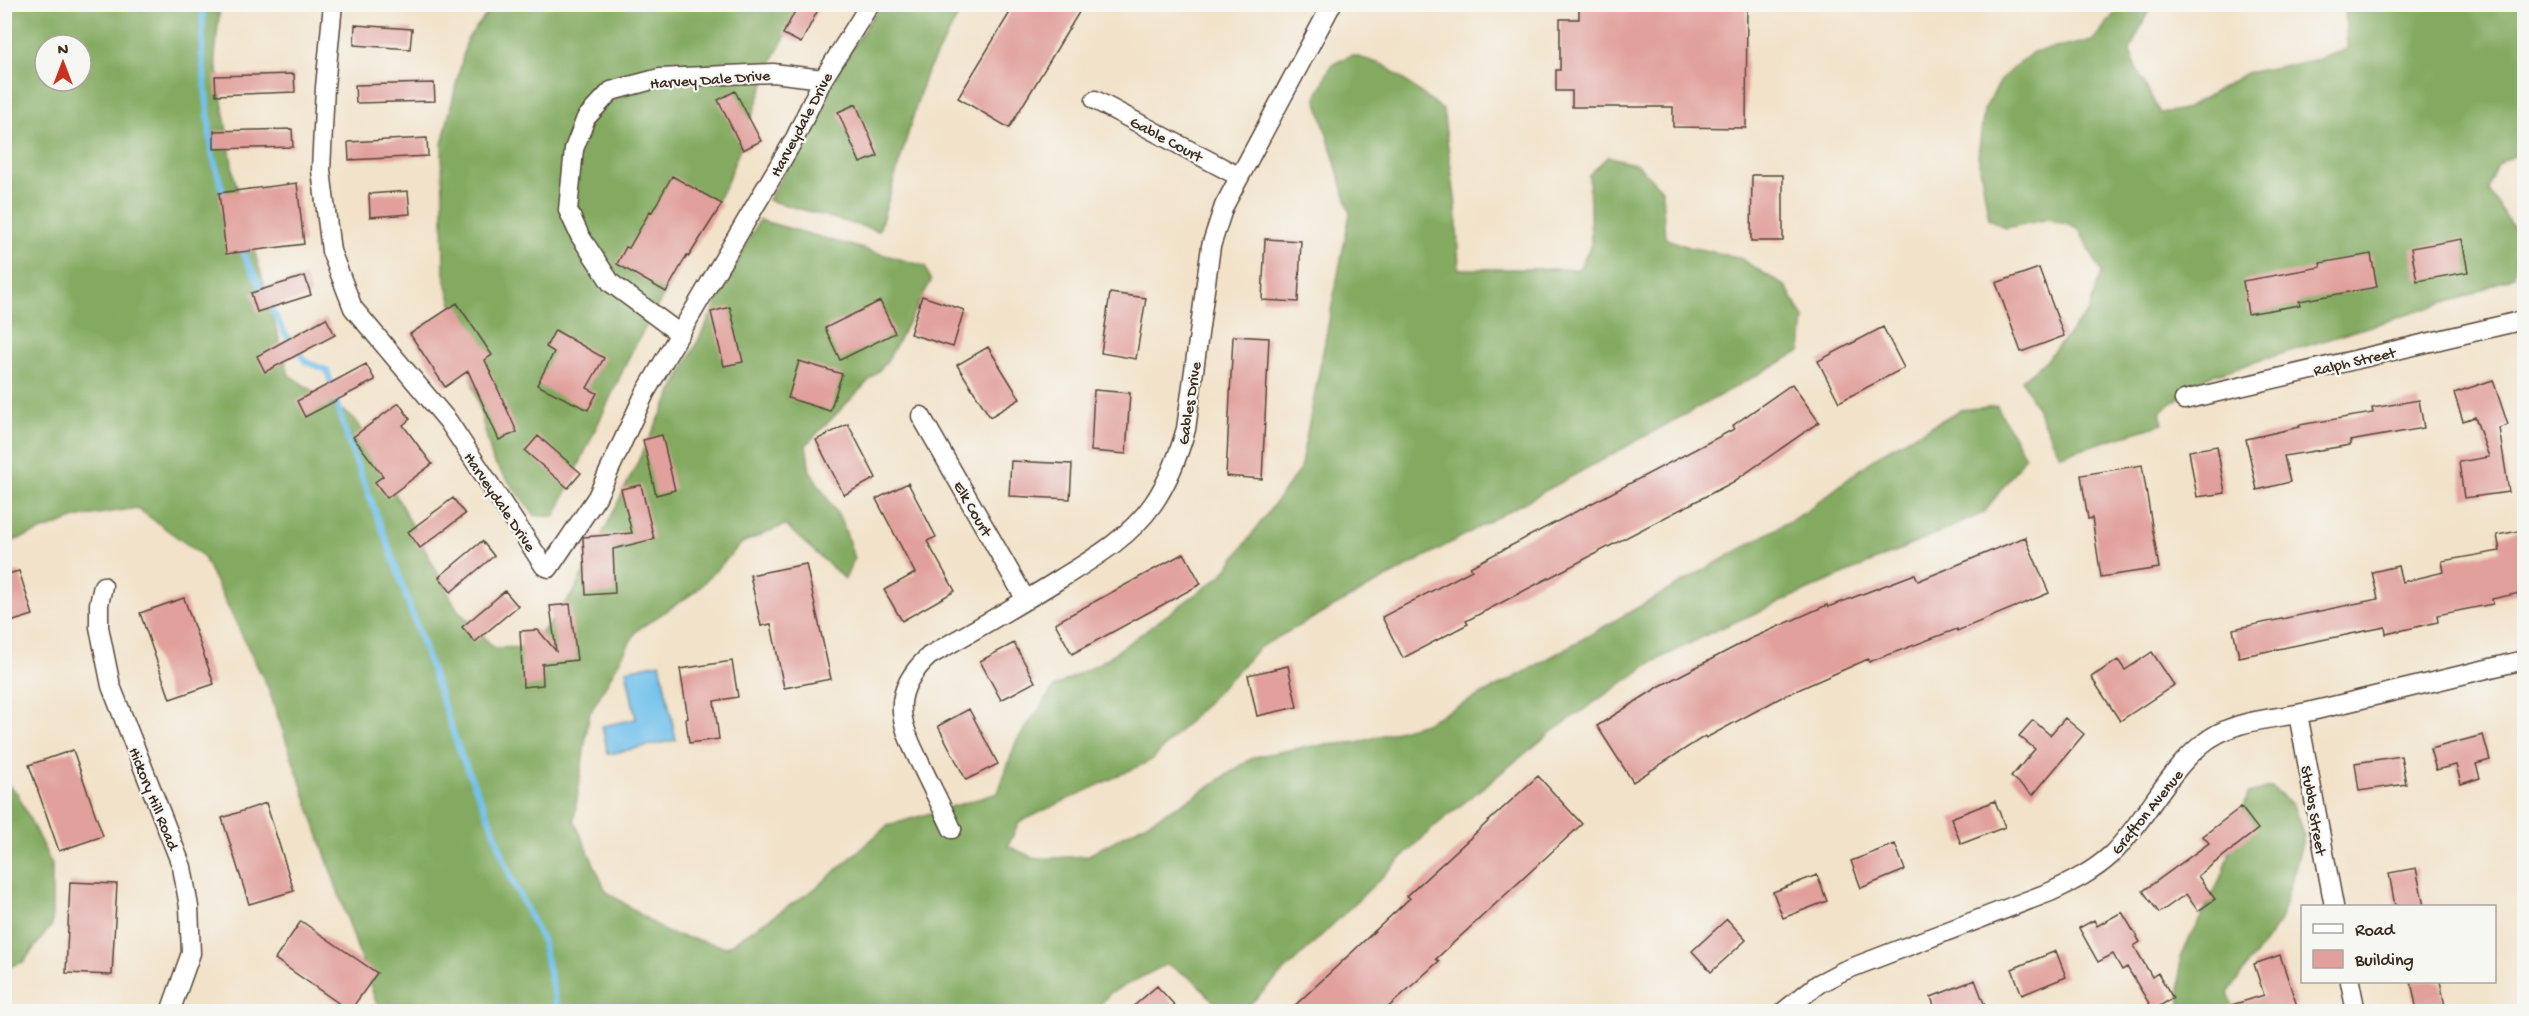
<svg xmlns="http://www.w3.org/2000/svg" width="2529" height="1016" viewBox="0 0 2529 1016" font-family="'Gochi Hand',sans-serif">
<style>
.forest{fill:#83aa60;stroke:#5f6a3f;stroke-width:1.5;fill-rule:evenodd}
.water{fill:#72c1ec;stroke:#567685;stroke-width:1.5}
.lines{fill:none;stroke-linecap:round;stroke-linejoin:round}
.stream{stroke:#72c1ec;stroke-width:6}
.building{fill:#e1a09c}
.street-casing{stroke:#564638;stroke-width:21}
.street{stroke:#fff;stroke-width:18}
.labels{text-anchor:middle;stroke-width:4.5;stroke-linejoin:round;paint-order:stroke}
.street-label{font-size:16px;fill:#3b2a1e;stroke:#f6f6f2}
</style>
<rect width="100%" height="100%" fill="#f6f6f2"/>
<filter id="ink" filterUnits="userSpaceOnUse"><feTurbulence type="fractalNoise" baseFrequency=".0167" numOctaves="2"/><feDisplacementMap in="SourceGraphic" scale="12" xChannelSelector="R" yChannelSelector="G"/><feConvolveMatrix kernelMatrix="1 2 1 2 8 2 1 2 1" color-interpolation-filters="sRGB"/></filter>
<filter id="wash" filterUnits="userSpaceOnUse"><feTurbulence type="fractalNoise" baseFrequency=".008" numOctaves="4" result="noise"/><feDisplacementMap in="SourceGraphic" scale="24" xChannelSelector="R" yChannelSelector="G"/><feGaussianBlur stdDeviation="1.35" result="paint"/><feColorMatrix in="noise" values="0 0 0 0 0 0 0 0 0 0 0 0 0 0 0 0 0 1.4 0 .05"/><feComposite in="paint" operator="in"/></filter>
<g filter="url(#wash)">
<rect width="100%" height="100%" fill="#f2e2c9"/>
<path class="forest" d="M 4,5 L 220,5 L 215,56 L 234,177 L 289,375 L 355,419 L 457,609 L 494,648 L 530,647 L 574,592 L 671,394 L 759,220 L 925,266 L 931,281 L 886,363 L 806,445 L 810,471 L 843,523 L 854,559 L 845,579 L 785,525 L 742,543 L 695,592 L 637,630 L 589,715 L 574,820 L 606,891 L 668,933 L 727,947 L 816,888 L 887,826 L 998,793 L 1016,742 L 1054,687 L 1105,660 L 1222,575 L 1300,469 L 1350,213 L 1316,98 L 1331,65 L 1352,55 L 1384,65 L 1443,110 L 1456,205 L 1459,269 L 1579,269 L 1591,245 L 1589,175 L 1608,156 L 1638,165 L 1662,190 L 1665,238 L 1688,247 L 1738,257 L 1786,287 L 1804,318 L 1801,351 L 1260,647 L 1152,760 L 1019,822 L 1008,846 L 1036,859 L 1087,856 L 1190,799 L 1254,757 L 1304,747 L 1359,742 L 1425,723 L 1514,678 L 1804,513 L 1883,452 L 1960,410 L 1997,406 L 2025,457 L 1984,513 L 1712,632 L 1651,663 L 1553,731 L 1435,826 L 1246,1008 L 1238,1011 L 1222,1011 L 1194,980 L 1167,964 L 1110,993 L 1095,1011 L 379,1011 L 268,688 L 203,556 L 137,508 L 79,517 L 5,544 ZM 45,45 L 81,45 L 81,81 L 45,81 Z
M 502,5 L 802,5 L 774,57 L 726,185 L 632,351 L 555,516 L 535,516 L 493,461 L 444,274 L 442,144 L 467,39 L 490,10 Z
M 880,5 L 964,5 L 925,76 L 879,231 L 768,200 L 819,115 L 832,79 Z
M 2121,5 L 2146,5 L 2149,10 L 2130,50 L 2136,68 L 2160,113 L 2186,109 L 2246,73 L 2320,59 L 2347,49 L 2345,5 L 2524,5 L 2524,153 C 2500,160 2493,164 2488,190 L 2517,234 L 2514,276 L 2467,296 L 2207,377 L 2160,412 L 2163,424 L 2060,455 L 2022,380 L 2043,363 L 2089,311 L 2101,272 L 2078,228 L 2048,219 L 2006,228 L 1989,219 L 1978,156 L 1984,110 L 2003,77 L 2033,52 L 2093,41 Z
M 4,782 L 17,793 L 52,865 L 52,925 L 23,962 L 5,968 Z
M 2272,787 L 2293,805 L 2304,836 L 2280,921 L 2228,993 L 2234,1011 L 2180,1012 L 2180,957 L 2223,874 L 2248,794 Z"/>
<path class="water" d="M 660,663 L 676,740 L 608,754 L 602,726 L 636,719 L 626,670 Z"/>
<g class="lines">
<path class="stream" d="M 203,4 L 202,55 L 212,153 L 225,200
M 240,247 L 284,332 L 306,362 L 327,370 L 349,444 L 389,547 L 461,755 L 491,823 L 511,878 L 542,940 L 558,1012"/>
</g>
<g id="blocks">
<path class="building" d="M 799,4 L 821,4 L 801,43 L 783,34 Z
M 1015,4 L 1084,4 L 1009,128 L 958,98 Z
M 1579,4 L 1747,4 L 1746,128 L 1673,127 L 1673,107 L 1572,107 L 1572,91 L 1556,91 L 1556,70 L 1560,70 L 1560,19 L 1579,19 Z
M 355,25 L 412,29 L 410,49 L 354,45 Z
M 294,74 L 295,92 L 216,95 L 215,76 Z
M 434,83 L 435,101 L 356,103 L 355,85 Z
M 735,91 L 761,141 L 743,150 L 718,100 Z
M 856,104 L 878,156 L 860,163 L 838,112 Z
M 292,129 L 293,147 L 214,149 L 214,131 Z
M 427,138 L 428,156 L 349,160 L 348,142 Z
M 1752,175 L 1783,175 L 1783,241 L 1751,241 Z
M 672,176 L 722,204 L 689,256 L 687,255 L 666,292 L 617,264 L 626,247 L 629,248 L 650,211 L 652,212 Z
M 297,183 L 304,244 L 226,254 L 219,193 Z
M 408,191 L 410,214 L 370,217 L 369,194 Z
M 1265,239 L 1301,241 L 1298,302 L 1262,300 Z
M 2462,239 L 2468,272 L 2417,281 L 2411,248 Z
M 2371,254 L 2377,287 L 2299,301 L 2300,305 L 2248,314 L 2243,281 L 2321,267 L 2320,263 Z
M 2039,268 L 2064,336 L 2021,352 L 1996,283 Z
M 305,276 L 311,295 L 257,312 L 251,293 Z
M 1110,293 L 1146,298 L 1136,359 L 1101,353 Z
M 922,296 L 964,310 L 953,347 L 910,334 Z
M 880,301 L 895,333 L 840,360 L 825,328 Z
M 457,303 L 492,355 L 485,360 L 517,432 L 499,440 L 468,371 L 445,387 L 410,334 Z
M 730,307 L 743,362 L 724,366 L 711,312 Z
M 326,318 L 335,335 L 265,372 L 257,356 Z
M 1883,327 L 1904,368 L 1839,402 L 1818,361 Z
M 555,330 L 604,358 L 587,388 L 597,393 L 588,410 L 537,385 L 554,352 L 546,347 Z
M 1233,336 L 1269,338 L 1262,479 L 1226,476 Z
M 988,347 L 1020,399 L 990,417 L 957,365 Z
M 799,361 L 842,374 L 830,411 L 788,398 Z
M 366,364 L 375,380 L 305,417 L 297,401 Z
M 2493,380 L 2508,425 L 2499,428 L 2509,492 L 2464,498 L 2459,462 L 2489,457 L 2475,417 L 2463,421 L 2454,393 Z
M 1792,384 L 1819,422 L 1733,482 L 1466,621 L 1468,624 L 1403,658 L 1382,617 L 1472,570 L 1470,567 L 1734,429 L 1732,426 Z
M 1094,390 L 1130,393 L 1126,454 L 1091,451 Z
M 2419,400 L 2424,428 L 2350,441 L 2350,445 L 2284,456 L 2290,482 L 2257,490 L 2246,439 L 2300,427 L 2299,425 L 2373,413 L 2372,408 Z
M 399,403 L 410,419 L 403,425 L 432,464 L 387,498 L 375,482 L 383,476 L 353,437 Z
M 848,424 L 876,478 L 844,495 L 816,440 Z
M 662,435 L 675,490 L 656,495 L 643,440 Z
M 538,436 L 581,473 L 568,488 L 525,451 Z
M 2217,446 L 2225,493 L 2197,497 L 2189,451 Z
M 1011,461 L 1072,464 L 1070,499 L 1009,496 Z
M 2142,465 L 2159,568 L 2101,577 L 2092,518 L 2088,519 L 2081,475 Z
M 908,483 L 936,537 L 927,541 L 955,591 L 902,621 L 884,590 L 915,573 L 876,499 Z
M 641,485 L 654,539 L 613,549 L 615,593 L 586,595 L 583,537 L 632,533 L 621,489 Z
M 453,498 L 465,514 L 420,548 L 408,532 Z
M 2524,530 L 2524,592 L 2492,599 L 2493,604 L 2437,615 L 2438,622 L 2386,634 L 2385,627 L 2239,657 L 2233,629 L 2378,599 L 2372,572 L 2398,566 L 2402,582 L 2444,572 L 2442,561 L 2500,551 L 2497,535 Z
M 2025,537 L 2049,593 L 1957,631 L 1957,629 L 1869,662 L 1868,659 L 1782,697 L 1706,738 L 1705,736 L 1633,782 L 1597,726 L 1660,686 L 1750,639 L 1827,605 L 1828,607 L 1915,574 L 1918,581 Z
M 482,541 L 494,556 L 451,592 L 439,577 Z
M 1184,553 L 1201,584 L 1072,654 L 1055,623 Z
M 806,564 L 831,679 L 784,688 L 771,624 L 761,626 L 750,575 Z
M 19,571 L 33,615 L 4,624 L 4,575 Z
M 505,591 L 518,606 L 475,642 L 462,627 Z
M 184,598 L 214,684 L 170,699 L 140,613 Z
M 570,604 L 577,660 L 542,664 L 543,685 L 523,687 L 520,631 L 538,630 L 556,651 L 550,606 Z
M 1014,643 L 1035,682 L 1001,700 L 980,661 Z
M 2152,652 L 2174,685 L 2120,721 L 2091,677 L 2118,660 L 2125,670 Z
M 732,661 L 738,697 L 714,701 L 719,739 L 689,743 L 686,719 L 688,718 L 680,669 Z
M 1288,666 L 1297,707 L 1257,716 L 1248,675 Z
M 969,709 L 998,764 L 966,780 L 938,726 Z
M 2065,718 L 2084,734 L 2033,795 L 2011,777 L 2035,749 L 2019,736 L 2033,720 L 2050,735 Z
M 2483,735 L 2490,760 L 2476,764 L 2480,778 L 2461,784 L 2456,765 L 2436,770 L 2430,749 Z
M 73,750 L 103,836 L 59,851 L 29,765 Z
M 2401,756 L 2406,784 L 2359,791 L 2355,763 Z
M 1538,776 L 1582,824 L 1436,959 L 1439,961 L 1384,1011 L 1289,1011 L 1410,898 L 1407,896 Z
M 1995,801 L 2005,827 L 1961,844 L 1951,818 Z
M 266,803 L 294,891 L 249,904 L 222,818 Z
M 2241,807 L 2258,829 L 2198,876 L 2215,899 L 2198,911 L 2186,894 L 2159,913 L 2143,891 L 2209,843 L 2203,836 Z
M 1895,844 L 1905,870 L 1861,888 L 1851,861 Z
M 2416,868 L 2424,906 L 2395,906 L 2389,873 Z
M 1817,875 L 1827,901 L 1783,918 L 1773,892 Z
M 70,882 L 117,884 L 112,975 L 66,973 Z
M 2122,912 L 2140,942 L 2134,946 L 2152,977 L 2158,973 L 2173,998 L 2153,1010 L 2127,967 L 2122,970 L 2113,954 L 2098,962 L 2079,928 L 2094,920 L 2097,926 Z
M 1727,919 L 1746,940 L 1711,972 L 1692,951 Z
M 301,921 L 377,973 L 350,1011 L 275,959 Z
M 2056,951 L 2066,977 L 2022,995 L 2012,969 Z
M 2280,955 L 2297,1006 L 2278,1011 L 2223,1011 L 2222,1008 L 2264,995 L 2254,964 Z
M 1975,980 L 1985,1006 L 1972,1011 L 1936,1011 L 1931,997 Z
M 2411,981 L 2440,981 L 2446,1011 L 2417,1011 Z
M 1157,986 L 1180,1011 L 1128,1011 Z"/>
</g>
</g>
<g filter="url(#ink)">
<use href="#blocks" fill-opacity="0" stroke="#564638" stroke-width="1.5"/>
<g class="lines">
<g class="street-casing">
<path id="street" d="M 333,4 L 325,87 L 321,170 L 331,251 L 353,308 L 448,421 L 544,566 L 549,568 L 597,497 L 645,393 L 795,138 L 823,79 L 870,4
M 1095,100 L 1238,176
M 680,334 L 611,283 L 580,236 L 568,210 L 574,149 L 586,118 L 611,91 L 660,78 L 773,73 L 823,79
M 2184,400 L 2524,320
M 921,416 L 1026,600
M 103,586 L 99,604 L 99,627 L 111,686 L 182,867 L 189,907 L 191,953 L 170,1012
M 2298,714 L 2334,906
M 952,829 C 942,807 931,786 921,765 C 899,721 889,693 929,656 C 973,631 1017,606 1060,579 C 1094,558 1129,538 1153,504 C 1169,481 1178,457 1186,429 L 1211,246 L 1224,206 L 1332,4
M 2350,982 L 2356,1012
M 1783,1012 L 1818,984 L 1843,971 L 2050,892 C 2072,882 2094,871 2112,854 C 2145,821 2165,775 2201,745 C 2233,718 2274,720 2312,711 C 2383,694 2454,677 2524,660"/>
</g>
<use href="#street" class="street"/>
</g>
</g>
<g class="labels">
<g class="street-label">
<text transform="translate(710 78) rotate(-4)" y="6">Harvey Dale Drive</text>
<text transform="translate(800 124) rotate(-62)" y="6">Harveydale Drive</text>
<text transform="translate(1167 138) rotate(28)" y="6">Gable Court</text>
<text transform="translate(2354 360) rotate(-13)" y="6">Ralph Street</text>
<text transform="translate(1188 403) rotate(-81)" y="6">Gables Drive</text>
<text transform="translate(501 501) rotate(56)" y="6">Harveydale Drive</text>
<text transform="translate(974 508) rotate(60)" y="6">Elk Court</text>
<text transform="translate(155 798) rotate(68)" y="6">Hickory Hill Road</text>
<text transform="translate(2315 810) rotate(80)" y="6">Stubbs Street</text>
<text transform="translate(2146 811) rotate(-51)" y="6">Grafton Avenue</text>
</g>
</g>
<rect width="2529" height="1016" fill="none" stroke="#f6f6f2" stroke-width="24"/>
<rect x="2301" y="905" width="195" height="78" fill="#f6f6f2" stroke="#aba49d" stroke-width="1.5"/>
<rect x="2313" y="924" width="30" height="9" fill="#ffffff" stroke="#aba49d" stroke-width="1.5"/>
<text x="2355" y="935" font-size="18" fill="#3b2a1e">Road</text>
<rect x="2313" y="950" width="30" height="18" fill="#e1a09c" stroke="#aba49d" stroke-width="1.5"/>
<text x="2355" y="965" font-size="18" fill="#3b2a1e">Building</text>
<g transform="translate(63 63)"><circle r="28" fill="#f6f6f2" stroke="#aba49d" stroke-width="1.5"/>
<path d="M0-4.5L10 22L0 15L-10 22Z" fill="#c8321e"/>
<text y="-9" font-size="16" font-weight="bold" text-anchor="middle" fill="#3b2a1e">N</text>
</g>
</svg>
